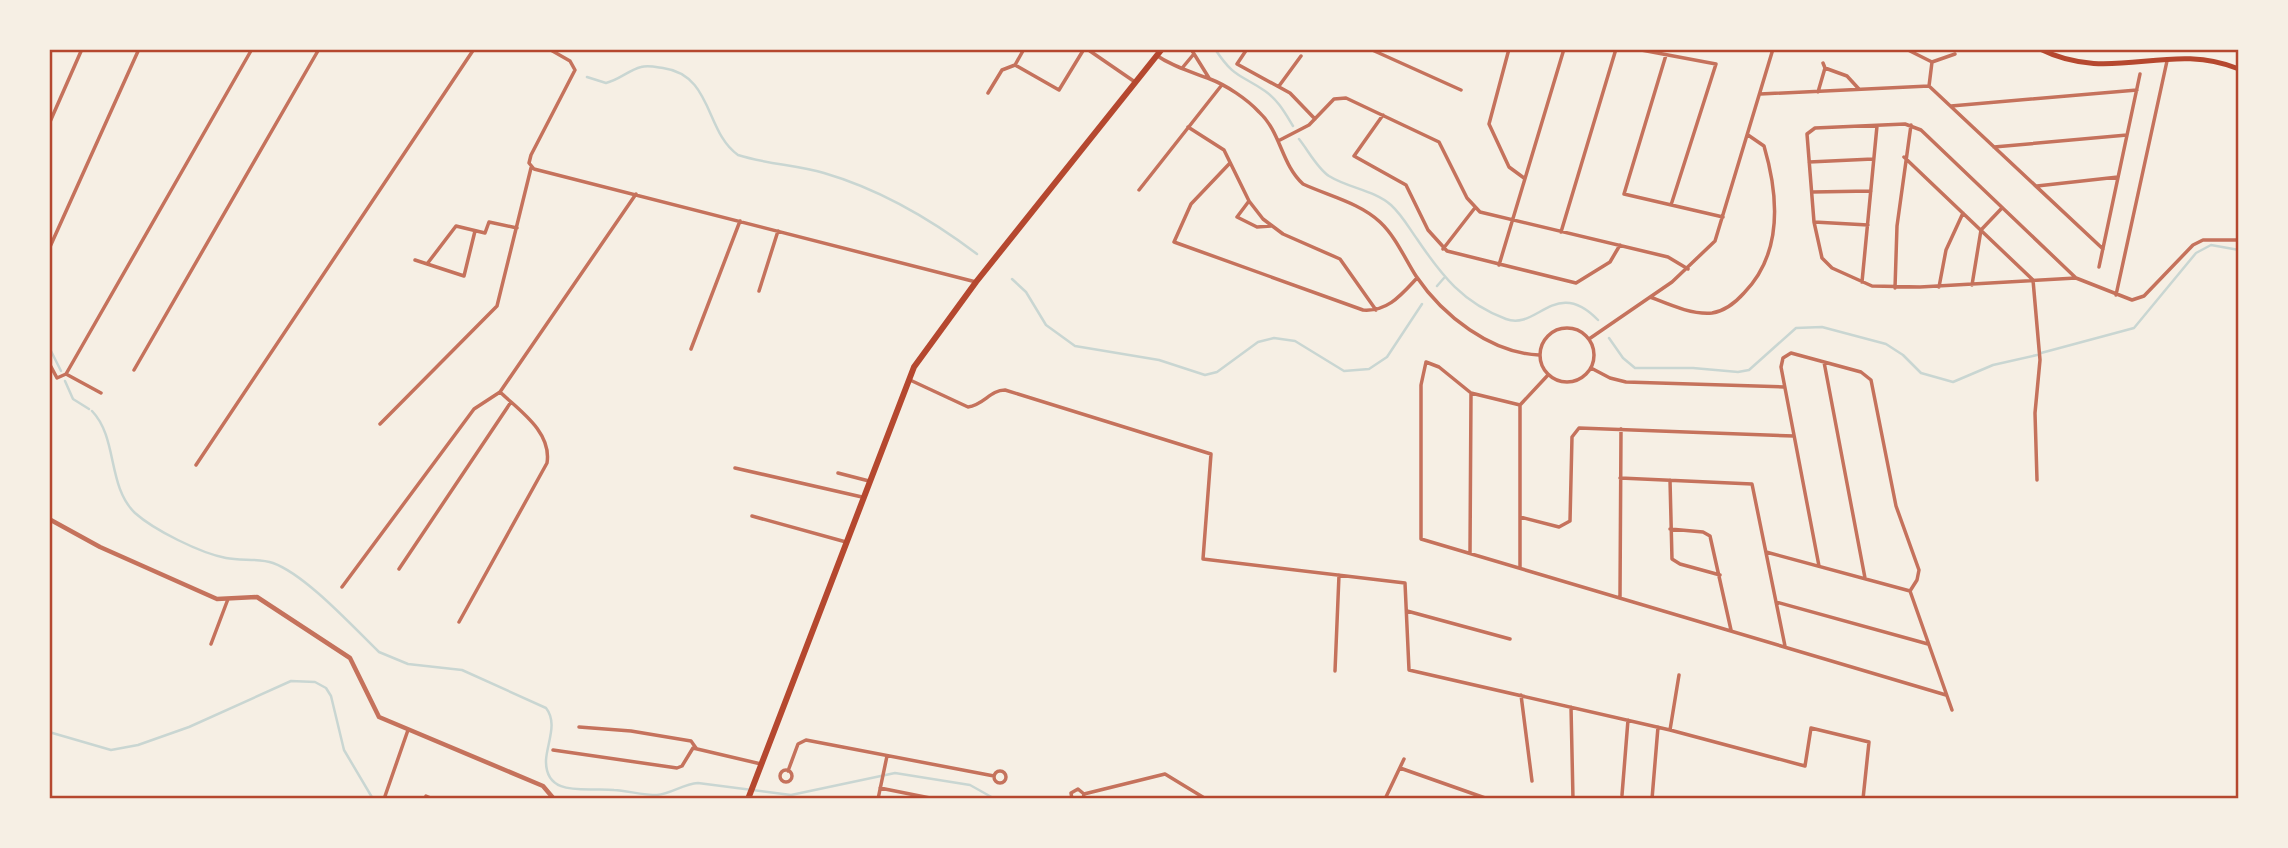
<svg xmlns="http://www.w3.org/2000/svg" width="2288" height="848" viewBox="0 0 2288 848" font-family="'Titillium Web',sans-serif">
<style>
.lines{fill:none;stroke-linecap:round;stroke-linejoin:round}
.stream{stroke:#c9d6d2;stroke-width:2.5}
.minor{stroke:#c5725c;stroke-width:3.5}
.tertiary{stroke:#c5725c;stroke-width:4.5}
.secondary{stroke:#b5482f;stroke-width:5}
.primary{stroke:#b5482f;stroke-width:6}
.neatline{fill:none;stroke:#b5482f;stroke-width:2.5}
</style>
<rect width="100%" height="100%" fill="#f6efe4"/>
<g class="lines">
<path class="stream" d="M 1215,49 C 1234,78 1240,74 1265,91 C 1278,100 1285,113 1293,126
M 587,77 L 606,83 C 619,80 629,70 641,67 C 648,65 656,67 663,68 C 713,75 705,132 738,155 C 766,164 796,165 824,173 C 879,189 932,220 977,254
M 1299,139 C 1308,150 1317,168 1329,176 C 1348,188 1374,190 1391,205 C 1402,215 1409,228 1417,239 C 1442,276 1463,303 1506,319 C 1537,331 1556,276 1598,320
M 1012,279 L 1026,292 L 1046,325 L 1075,346 L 1159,360 L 1205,375 L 1217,372 L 1258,342 L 1274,338 L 1295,341 L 1344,371 L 1369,369 L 1387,357 L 1422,304
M 1437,286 L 1444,278
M 1609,338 L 1623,358 L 1635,368 L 1693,368 L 1738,372 L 1749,370 L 1796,328 L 1822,327 L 1886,344 L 1903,355 L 1921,373 L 1953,382 L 1993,365 L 2037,355
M 49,347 L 61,371
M 2041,353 L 2134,328 L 2196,253 L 2211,245 L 2239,250
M 65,381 L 73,399 L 89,409
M 92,411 C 118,438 107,486 135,513 C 154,530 200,553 226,558 C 241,561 259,558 273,563 C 306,575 353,627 379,652 L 408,664 L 462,670 L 546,708 C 558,723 547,743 546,760 C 545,799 588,787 614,790 C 628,791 643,795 657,795 C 671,794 683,784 698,783 L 791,795 L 895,773 L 970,785 L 995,799
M 49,732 L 111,750 L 138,745 L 189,727 L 291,681 L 315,682 L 326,688 L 331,696 L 344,750 L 373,799"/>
<path class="minor" d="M 549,49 L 570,61 L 575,70 L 531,155 L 529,163 L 534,169 L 976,282
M 1087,49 L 1135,82
M 1191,49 L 1209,78
M 1247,49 L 1237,64 L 1290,93 L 1315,119
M 1370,49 L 1461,90
M 1509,49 L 1489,124 L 1509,167 L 1524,178
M 1636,49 L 1716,64 L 1671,205
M 1906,49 L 1932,62
M 1156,55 C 1173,67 1192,72 1210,79 C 1226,85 1247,99 1259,112 C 1281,132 1281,164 1303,184 C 1329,196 1360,203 1380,222 C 1396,237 1405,259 1416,276 C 1443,316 1491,353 1539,355
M 1666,55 L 1624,194 L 1723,217
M 1932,62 L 1955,54
M 1015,65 L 1059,90 L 1084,49
M 1015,65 L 1024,49
M 1183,67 L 1193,55
M 1825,68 L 1847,76 L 1858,88
M 1279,86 L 1301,56
M 1929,86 L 1932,62
M 1818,92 L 1825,68 L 1823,63
M 988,93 L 1002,70 L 1015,65
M 1760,94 L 1929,86 L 2103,249
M 1951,106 L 2137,90
M 1383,115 L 1354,156 L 1406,185 L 1428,230 L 1447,251 L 1576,283 L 1610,262 L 1620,245
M 49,124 L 82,49
M 1188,127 L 1224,150 L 1249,201 L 1263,219 L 1283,234 L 1340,259 L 1376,310
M 1278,141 L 1309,125 L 1334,99 L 1346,98 L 1439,142 L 1467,198 L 1480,212 L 1668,257 L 1688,269
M 1994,147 L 2127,135
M 1904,157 L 2033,280 L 2040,360 L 2035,413 L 2037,480
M 1809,162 L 1873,159
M 1230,163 L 1191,204 L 1174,242 L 1363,310 C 1388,312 1402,294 1417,278
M 2037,186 L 2118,177
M 1139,190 L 1221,86
M 1812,192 L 1871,191
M 1249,201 L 1237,217 L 1257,227 L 1271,226
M 1814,222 L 1868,225
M 1561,232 L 1616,49
M 49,249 L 139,49
M 1443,249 L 1474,209
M 415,260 L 464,276 L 475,231
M 427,264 L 456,226 L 485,233 L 489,222 L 517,228
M 1499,265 L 1564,49
M 2099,267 L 2140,74
M 2076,278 L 1921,130 L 1905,124 L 1815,128 L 1807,134 L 1814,222 L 1822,258 L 1832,268 L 1872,286 L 1920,287 L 2076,278 L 2132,300 L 2144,296 L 2193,245 L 2203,240 L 2239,240
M 1862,282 L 1877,126
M 1972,285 L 1981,230 L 2001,209
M 1939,287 L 1946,250 L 1963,213
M 1895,288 L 1897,226 L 1911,125
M 759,291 L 778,231
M 2116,295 L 2167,61
M 1650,297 C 1668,304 1692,315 1712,313 C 1725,311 1736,302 1744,293 C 1783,253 1779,197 1764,146 L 1748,135
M1540 355a27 27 0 1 1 54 0a27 27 0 1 1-54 0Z
M 1589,339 L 1672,282 L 1715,241 L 1773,49
M 691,349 L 740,221
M 1824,362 L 1865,578
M 49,363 L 57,378 L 66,374 L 252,49
M 1591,368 L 1610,378 L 1626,382 L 1784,387
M 134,370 L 319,49
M 66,374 L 101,393
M 910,380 L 968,407 C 984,405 990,390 1005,390 L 1211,454 L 1203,559 L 1405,583 L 1409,670 L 1670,730 L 1805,766 L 1811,728 L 1869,742 L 1863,799
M 1520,405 L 1471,393 L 1439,367 L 1426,362 L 1421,385 L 1421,539 L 1946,695
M 380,424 L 497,306 L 531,168
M 196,465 L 474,49
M 735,468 L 862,497
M 838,473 L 869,481
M 1620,478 L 1752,484 L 1785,646
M 1670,480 L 1672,559 L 1680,564 L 1720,575
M 752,516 L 846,542
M 1520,517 L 1559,527 L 1570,521 L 1572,437 L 1579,428 L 1794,436
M 1670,529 L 1703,532 L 1710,536 L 1731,630
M 1766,552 L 1910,591
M 1470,553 L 1471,393
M 1819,566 L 1781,367 L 1783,358 L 1791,353 L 1861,372 L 1871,380 L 1896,506 L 1919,570 L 1917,580 L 1910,591
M 1520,568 L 1520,405 L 1548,375
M 399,569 L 511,402
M 342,587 L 474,409 L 500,392 L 636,194
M 1910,591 L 1952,710
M 1620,597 L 1621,429
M 1776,602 L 1928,644
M 1407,611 L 1510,639
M 459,622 L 547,463 C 552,432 520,411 500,392
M 211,644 L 228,599
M 1335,671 L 1339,575
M 1521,695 L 1532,781
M 1571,707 L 1573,799
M 579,727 L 631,731 L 691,741 L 696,748
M 1670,730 L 1679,675
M 553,750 L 677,768 L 682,766 L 693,748 L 761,764
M 1400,768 L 1488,799
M780 776a6 6 0 1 1 12 0a6 6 0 1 1-12 0Z
M 788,771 L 798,744 L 806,740 L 994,776
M994 777a6 6 0 1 1 12 0a6 6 0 1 1-12 0Z
M 880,788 L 935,799
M 1084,794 L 1165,774 L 1206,799
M 1622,795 L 1628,720
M 426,796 L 433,799
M 384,799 L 408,730
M 878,799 L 887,756
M 1072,799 L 1071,793 L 1078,789 L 1084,794 L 1083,799
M 1385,799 L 1404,759
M 1652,799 L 1658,727"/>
<path class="tertiary" d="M 49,519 L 100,547 L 217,599 L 257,597 L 350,658 L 379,717 L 543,786 L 554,799"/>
<path class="secondary" d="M 2040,49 C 2112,85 2168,40 2239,69"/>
<path class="primary" d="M 748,799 L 914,367 L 976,282 L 1162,49"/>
</g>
<rect width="2288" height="848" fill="none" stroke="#f6efe4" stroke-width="102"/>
<rect x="51" y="51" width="2186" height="746" class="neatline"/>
</svg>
